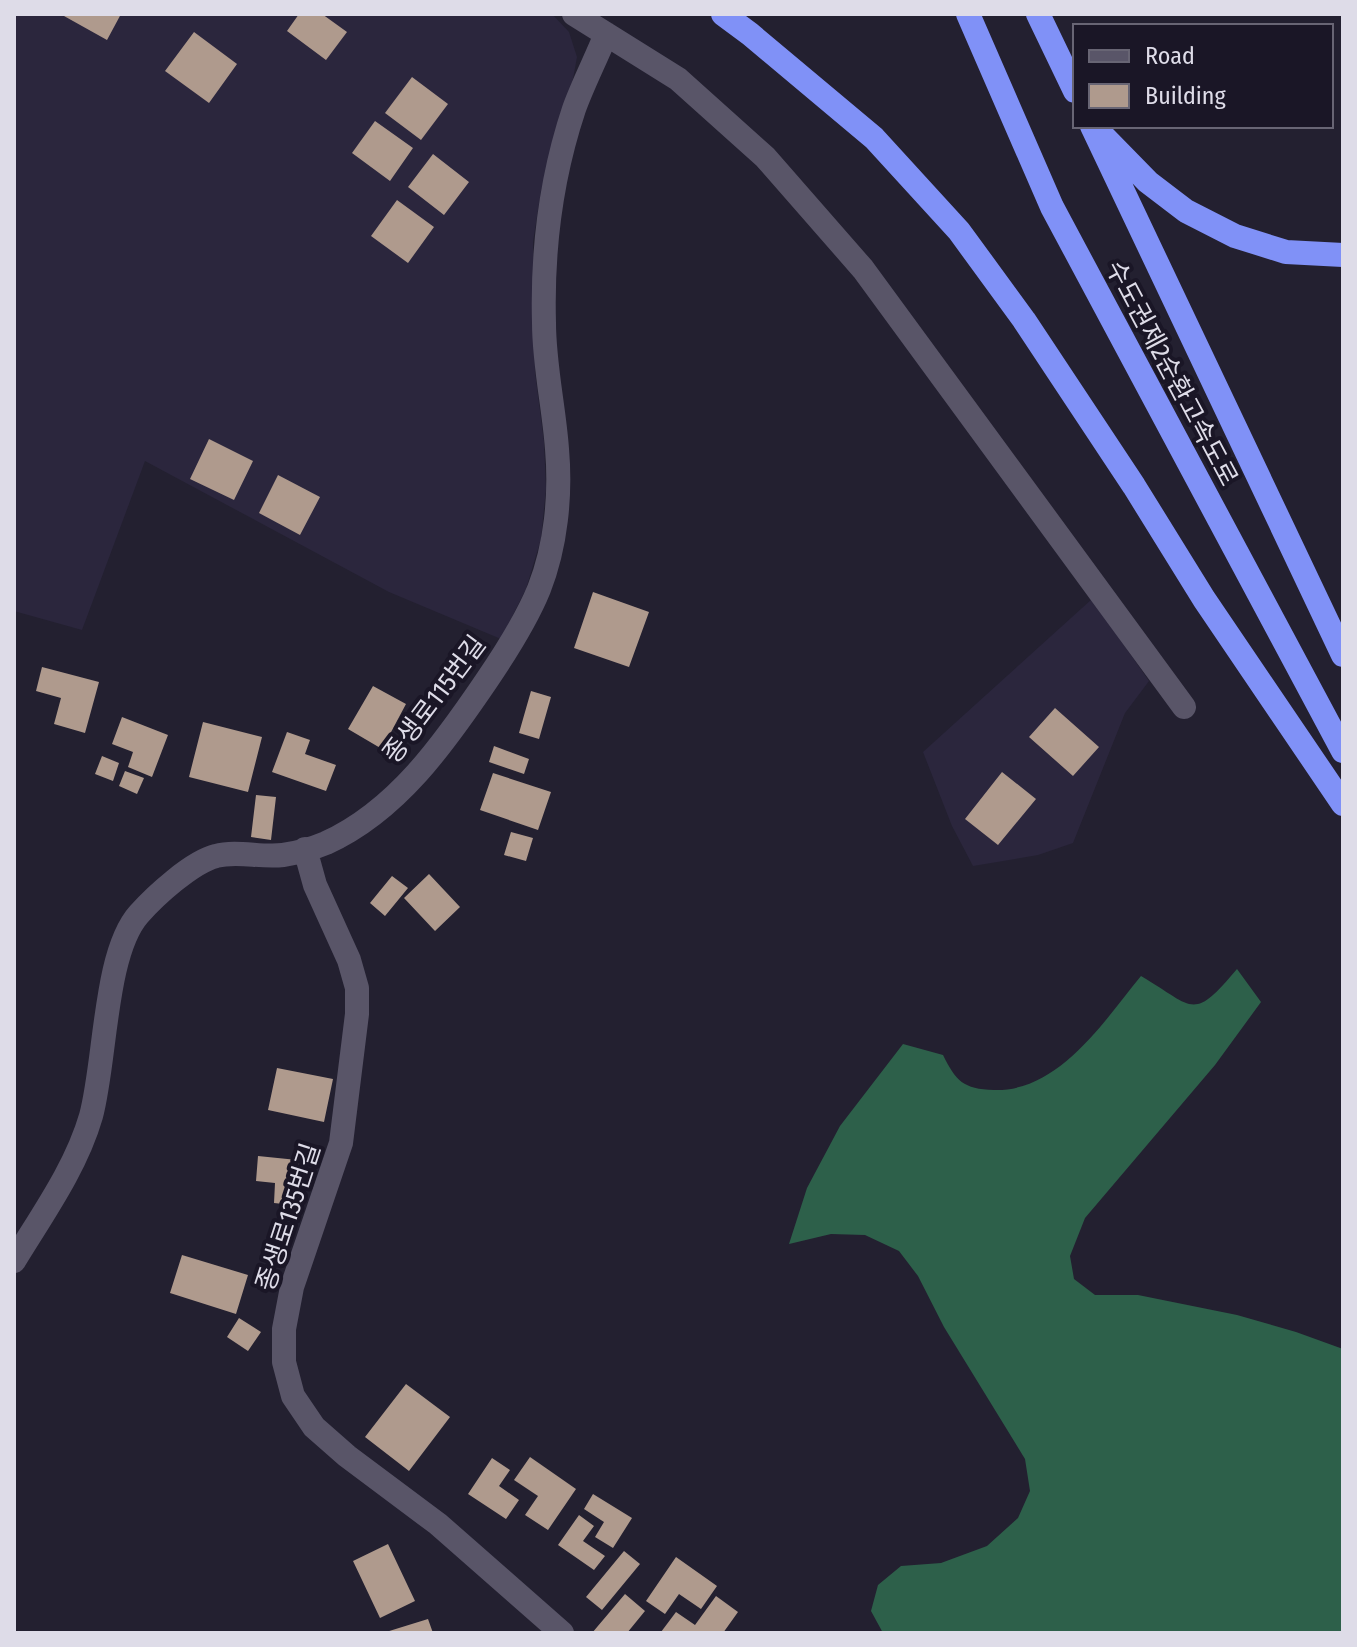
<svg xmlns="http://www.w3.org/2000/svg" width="1357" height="1647" viewBox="0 0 1357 1647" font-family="'Fira Sans Condensed','Noto Sans KR',sans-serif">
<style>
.built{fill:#2b263d}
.forest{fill:#2d604a}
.building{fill:#af9a8d}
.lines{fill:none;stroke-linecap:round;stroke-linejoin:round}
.minor{stroke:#595568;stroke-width:24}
.highway{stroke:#8091f7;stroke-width:24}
.labels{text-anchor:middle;stroke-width:8;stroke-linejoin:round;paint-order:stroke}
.street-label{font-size:26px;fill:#dedce8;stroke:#1a1626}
</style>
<rect width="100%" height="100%" fill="#232030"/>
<path class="built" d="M 14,14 L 552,14 L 569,32 L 577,57 L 573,79 L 541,191 L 533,242 L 535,372 L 544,442 L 546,489 L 541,539 L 526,589 L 501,639 L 389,592 L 145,461 L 82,630 L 14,611 Z
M 1092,599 L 1149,681 L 1125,713 L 1073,843 L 1038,855 L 973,866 L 952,826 L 923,752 Z"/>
<path class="forest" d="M 1237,969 L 1261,1002 L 1215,1065 L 1085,1218 L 1070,1256 L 1074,1279 L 1095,1295 L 1138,1295 L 1237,1315 L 1296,1332 L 1343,1349 L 1343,1633 L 883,1633 L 871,1611 L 878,1585 L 901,1566 L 941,1563 L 987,1546 L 1018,1518 L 1030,1491 L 1025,1459 L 944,1327 L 918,1276 L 899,1251 L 865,1235 L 831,1234 L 789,1244 L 807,1188 L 840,1126 L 903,1044 L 943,1055 C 956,1081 963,1089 994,1090 C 1059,1092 1104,1021 1141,976 C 1194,1007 1192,1023 1237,969 Z"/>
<path class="building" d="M 65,14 L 121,14 L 107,40 L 64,16 Z
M 299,14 L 322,14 L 347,32 L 326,60 L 287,31 Z
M 194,32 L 237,64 L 209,103 L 165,71 Z
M 412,77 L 448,104 L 421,140 L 385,113 Z
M 375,121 L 413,148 L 390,181 L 352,153 Z
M 433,154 L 469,182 L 444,215 L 408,187 Z
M 397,200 L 434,227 L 408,263 L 371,236 Z
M 209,439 L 253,461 L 234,500 L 190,479 Z
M 278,475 L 320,497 L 300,535 L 259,513 Z
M 593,592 L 649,612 L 629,667 L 574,648 Z
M 42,667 L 99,682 L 85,733 L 54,724 L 61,698 L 36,691 Z
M 373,686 L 406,704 L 382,749 L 348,729 Z
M 531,691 L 551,697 L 539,739 L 519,733 Z
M 1055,708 L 1099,747 L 1073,776 L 1029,737 Z
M 122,717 L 168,735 L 152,777 L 128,767 L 133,752 L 112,744 Z
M 203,722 L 262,737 L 248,792 L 189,777 Z
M 287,732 L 310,740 L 305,754 L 336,765 L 326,791 L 272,772 Z
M 494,746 L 529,759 L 524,774 L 489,762 Z
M 102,756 L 119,763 L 113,781 L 95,774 Z
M 125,771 L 144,778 L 137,794 L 119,786 Z
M 1002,772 L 1036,799 L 998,845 L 965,819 Z
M 493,773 L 551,792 L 538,830 L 480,810 Z
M 256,795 L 276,797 L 271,840 L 251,837 Z
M 511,832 L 533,838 L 526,861 L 504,855 Z
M 429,874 L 460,907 L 435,931 L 404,898 Z
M 392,876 L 408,888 L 385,916 L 370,903 Z
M 277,1068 L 333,1079 L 324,1122 L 268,1110 Z
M 258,1156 L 307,1161 L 302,1206 L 274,1203 L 275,1183 L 256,1181 Z
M 182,1255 L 248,1275 L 236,1314 L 170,1293 Z
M 239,1318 L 261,1332 L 248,1351 L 227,1337 Z
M 406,1384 L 450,1417 L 409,1471 L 365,1437 Z
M 530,1457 L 576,1489 L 548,1530 L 525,1515 L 538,1496 L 514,1480 Z
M 492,1458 L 510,1470 L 499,1486 L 519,1500 L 506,1519 L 468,1494 Z
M 593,1494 L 632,1518 L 613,1548 L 595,1537 L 604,1522 L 584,1509 Z
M 579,1515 L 594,1526 L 583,1541 L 605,1556 L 594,1570 L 558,1545 Z
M 388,1544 L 415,1601 L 380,1618 L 353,1561 Z
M 624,1551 L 640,1564 L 602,1610 L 586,1597 Z
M 676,1557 L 717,1586 L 701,1609 L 679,1594 L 665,1614 L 646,1601 Z
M 625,1594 L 645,1611 L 627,1633 L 592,1633 Z
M 716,1596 L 738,1612 L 723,1633 L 661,1632 L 676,1612 L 695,1625 Z
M 428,1619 L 433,1633 L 386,1633 L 386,1632 Z"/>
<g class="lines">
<path class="minor" d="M 574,14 L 678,79 L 765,157 L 863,269 L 1184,707
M 305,849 L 315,885 L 349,960 L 357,988 L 357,1014 L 341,1143 L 292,1287 L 284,1329 L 284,1362 L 293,1396 L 314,1427 L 347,1456 L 438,1524 L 562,1633
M 14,1261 C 42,1215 76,1168 91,1116 C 106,1061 104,953 139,914 C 155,896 192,862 216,856 C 237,850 261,858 283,855 C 296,853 314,848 326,843 C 397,811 445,742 487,680 C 506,652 526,621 539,589 C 556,546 561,495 557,449 C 554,407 544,365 544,323 C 542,251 551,178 574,109 C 583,84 596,59 606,34"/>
<path class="highway" d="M 723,14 L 750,34 L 874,138 L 959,231 L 1024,320 L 1134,486 L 1204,599 L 1343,804
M 968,14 L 1052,207 L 1343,751
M 1038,14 L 1075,91
M 1092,126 L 1343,655
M 1103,136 L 1148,182 L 1186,211 L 1235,236 L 1286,252 L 1343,255"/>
</g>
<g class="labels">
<g class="street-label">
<text transform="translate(1172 373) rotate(62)" y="9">수도권제2순환고속도로</text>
<text transform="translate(434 699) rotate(-53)" y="9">종생로115번길</text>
<text transform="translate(288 1217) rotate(-72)" y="9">종생로135번길</text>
</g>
</g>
<rect width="1357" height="1647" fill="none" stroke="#dedce8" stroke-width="32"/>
<rect x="1073" y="24" width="260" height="104" fill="#1a1626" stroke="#686574" stroke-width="2"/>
<rect x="1089" y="50" width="40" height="12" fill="#595568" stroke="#686574" stroke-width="2"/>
<text x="1145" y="64" font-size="24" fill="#dedce8">Road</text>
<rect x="1089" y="84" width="40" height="24" fill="#af9a8d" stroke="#686574" stroke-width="2"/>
<text x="1145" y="104" font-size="24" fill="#dedce8">Building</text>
</svg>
